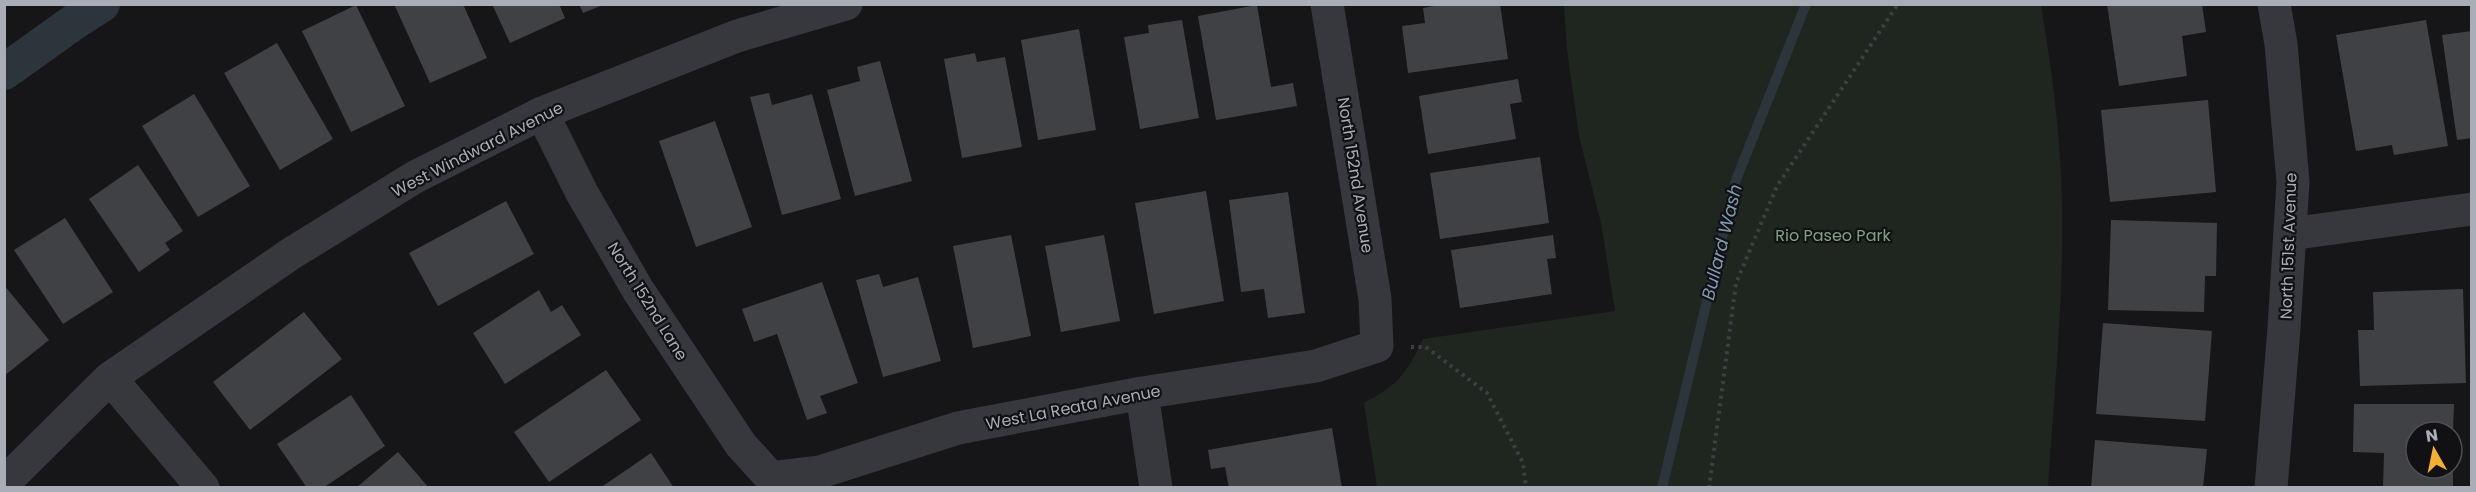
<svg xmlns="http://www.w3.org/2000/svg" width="2476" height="492" viewBox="0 0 2476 492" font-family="Poppins,sans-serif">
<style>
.green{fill:#1e261f}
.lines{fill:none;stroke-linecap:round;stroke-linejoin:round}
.stream{stroke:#2c353c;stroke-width:10}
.canal{stroke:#2c353c;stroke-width:36}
.building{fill:#404145}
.path{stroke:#3d3f44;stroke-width:4;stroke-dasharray:3 4.5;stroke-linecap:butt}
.minor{stroke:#37383d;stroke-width:33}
.labels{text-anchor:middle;stroke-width:4.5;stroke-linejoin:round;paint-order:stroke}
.street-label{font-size:16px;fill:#a8adb8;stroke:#111113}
.park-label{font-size:16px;fill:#7fa381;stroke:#111113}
.water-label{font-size:18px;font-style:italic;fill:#7f9bb3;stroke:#111113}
</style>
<rect width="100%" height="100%" fill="#161618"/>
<path class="green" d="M 1564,5 L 2041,5 C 2052,71 2061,137 2062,204 C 2064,298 2054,394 2048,487 L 1377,487 L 1364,403 C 1399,384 1406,374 1423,339 L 1615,311 L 1601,223 L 1579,136 L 1567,50 Z"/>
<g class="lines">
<path class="stream" d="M 1662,488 L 1736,180 L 1806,4"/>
<path class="canal" d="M 4,72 L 74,22 L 102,4"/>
</g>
<path class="building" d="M 394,4 L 463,4 L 487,58 L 430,83 Z
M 492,4 L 559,4 L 565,18 L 510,43 Z
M 579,4 L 603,4 L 603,5 L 583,13 Z
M 1445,4 L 1500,4 L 1508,59 L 1408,73 L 1402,26 L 1425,23 L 1423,8 Z
M 2107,4 L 2202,4 L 2206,32 L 2182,36 L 2187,76 L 2119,86 Z
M 356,5 L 405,106 L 351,132 L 302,31 Z
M 1257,5 L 1271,87 L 1293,83 L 1297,106 L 1216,120 L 1198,16 Z
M 1182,20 L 1199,118 L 1140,129 L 1124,37 L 1149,33 L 1148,25 Z
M 2426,20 L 2448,146 L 2394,155 L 2392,145 L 2356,151 L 2336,35 Z
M 1079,29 L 1096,130 L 1038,140 L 1021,40 Z
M 2472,31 L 2472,138 L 2457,140 L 2442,35 Z
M 277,43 L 333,139 L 280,170 L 224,73 Z
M 975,53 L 977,62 L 1005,57 L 1022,147 L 962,158 L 944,59 Z
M 880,61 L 912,181 L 855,196 L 827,90 L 860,81 L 857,67 Z
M 1518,79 L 1522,102 L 1510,104 L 1516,139 L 1428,154 L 1419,96 Z
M 769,93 L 772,105 L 812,94 L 841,199 L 782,215 L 750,97 Z
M 194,94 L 250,186 L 198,217 L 142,126 Z
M 2208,100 L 2216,192 L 2110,202 L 2101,110 Z
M 715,121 L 752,227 L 696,247 L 659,141 Z
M 1540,157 L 1549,223 L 1440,239 L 1430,173 Z
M 138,165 L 183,231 L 165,243 L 170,250 L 139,272 L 89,199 Z
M 1206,191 L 1224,301 L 1154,314 L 1135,203 Z
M 1288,192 L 1305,313 L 1268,318 L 1264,289 L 1241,292 L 1229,200 Z
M 506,201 L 534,254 L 438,306 L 409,253 Z
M 65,218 L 113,292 L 63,324 L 14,250 Z
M 2111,220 L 2217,223 L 2216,276 L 2205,276 L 2204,312 L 2108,310 Z
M 1011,235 L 1031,336 L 973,348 L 953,246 Z
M 1104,235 L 1120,321 L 1061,332 L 1045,246 Z
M 1553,235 L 1556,258 L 1547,259 L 1552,294 L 1460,308 L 1451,250 Z
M 879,274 L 883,287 L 918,277 L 941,361 L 883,377 L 856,280 Z
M 822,282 L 858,383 L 820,396 L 827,413 L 807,420 L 777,334 L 754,342 L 742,309 Z
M 4,285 L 49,340 L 4,376 Z
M 2463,289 L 2466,383 L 2360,386 L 2358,330 L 2374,330 L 2373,292 Z
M 539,290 L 551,312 L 562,305 L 581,335 L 505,384 L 473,333 Z
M 304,312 L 342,359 L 250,430 L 213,382 Z
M 2103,323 L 2212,331 L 2205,421 L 2096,414 Z
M 606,370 L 641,420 L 549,482 L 514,432 Z
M 351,395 L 385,446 L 323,488 L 307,488 L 277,444 Z
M 2354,404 L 2454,404 L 2453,432 L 2416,432 L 2416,468 L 2453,468 L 2453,488 L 2383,488 L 2384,453 L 2353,452 Z
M 1332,428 L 1342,488 L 1229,488 L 1225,467 L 1211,469 L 1208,450 Z
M 2095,440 L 2207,449 L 2203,488 L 2091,488 Z
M 398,452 L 429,488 L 356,488 Z
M 651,453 L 674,488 L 600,488 Z"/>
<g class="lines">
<path class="path" d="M 1411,347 L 1426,347 L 1487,393 L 1523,463 L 1526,488
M 1709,488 L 1736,283 L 1777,186 L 1898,4"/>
<path class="minor" d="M 542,113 L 582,193 L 638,290 L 741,445 L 771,478 L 820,472 L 958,428 L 1142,393 L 1316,366 L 1377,346 L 1375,299 L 1327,4
M 2290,234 L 2472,209
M 110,378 L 203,488
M 1142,393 L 1156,488
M 4,483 L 110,378 L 292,253 L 415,177 L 542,113 L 737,36 L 846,4
M 2271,488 L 2284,328 L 2293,182 L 2281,44 L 2274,4"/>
</g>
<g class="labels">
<g class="street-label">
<text transform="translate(477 149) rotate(-27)" y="6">West Windward Avenue</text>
<text transform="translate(1356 175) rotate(81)" y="6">North 152nd Avenue</text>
<text transform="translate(2288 246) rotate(-88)" y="6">North 151st Avenue</text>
<text transform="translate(648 301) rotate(58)" y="6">North 152nd Lane</text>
<text transform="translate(1073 407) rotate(-11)" y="6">West La Reata Avenue</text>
</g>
<g class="park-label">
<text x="1833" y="241">Rio Paseo Park</text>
</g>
<g class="water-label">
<text transform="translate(1722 242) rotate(-76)" y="6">Bullard Wash</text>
</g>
</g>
<rect width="2476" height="492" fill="none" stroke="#a8adb8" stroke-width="12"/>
<g transform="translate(2434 450) rotate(351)"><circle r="28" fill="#111113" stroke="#4d4f55" stroke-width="1.5"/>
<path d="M0-4.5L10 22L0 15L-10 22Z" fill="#f2b134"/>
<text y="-9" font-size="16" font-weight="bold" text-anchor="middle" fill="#a8adb8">N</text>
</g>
</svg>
